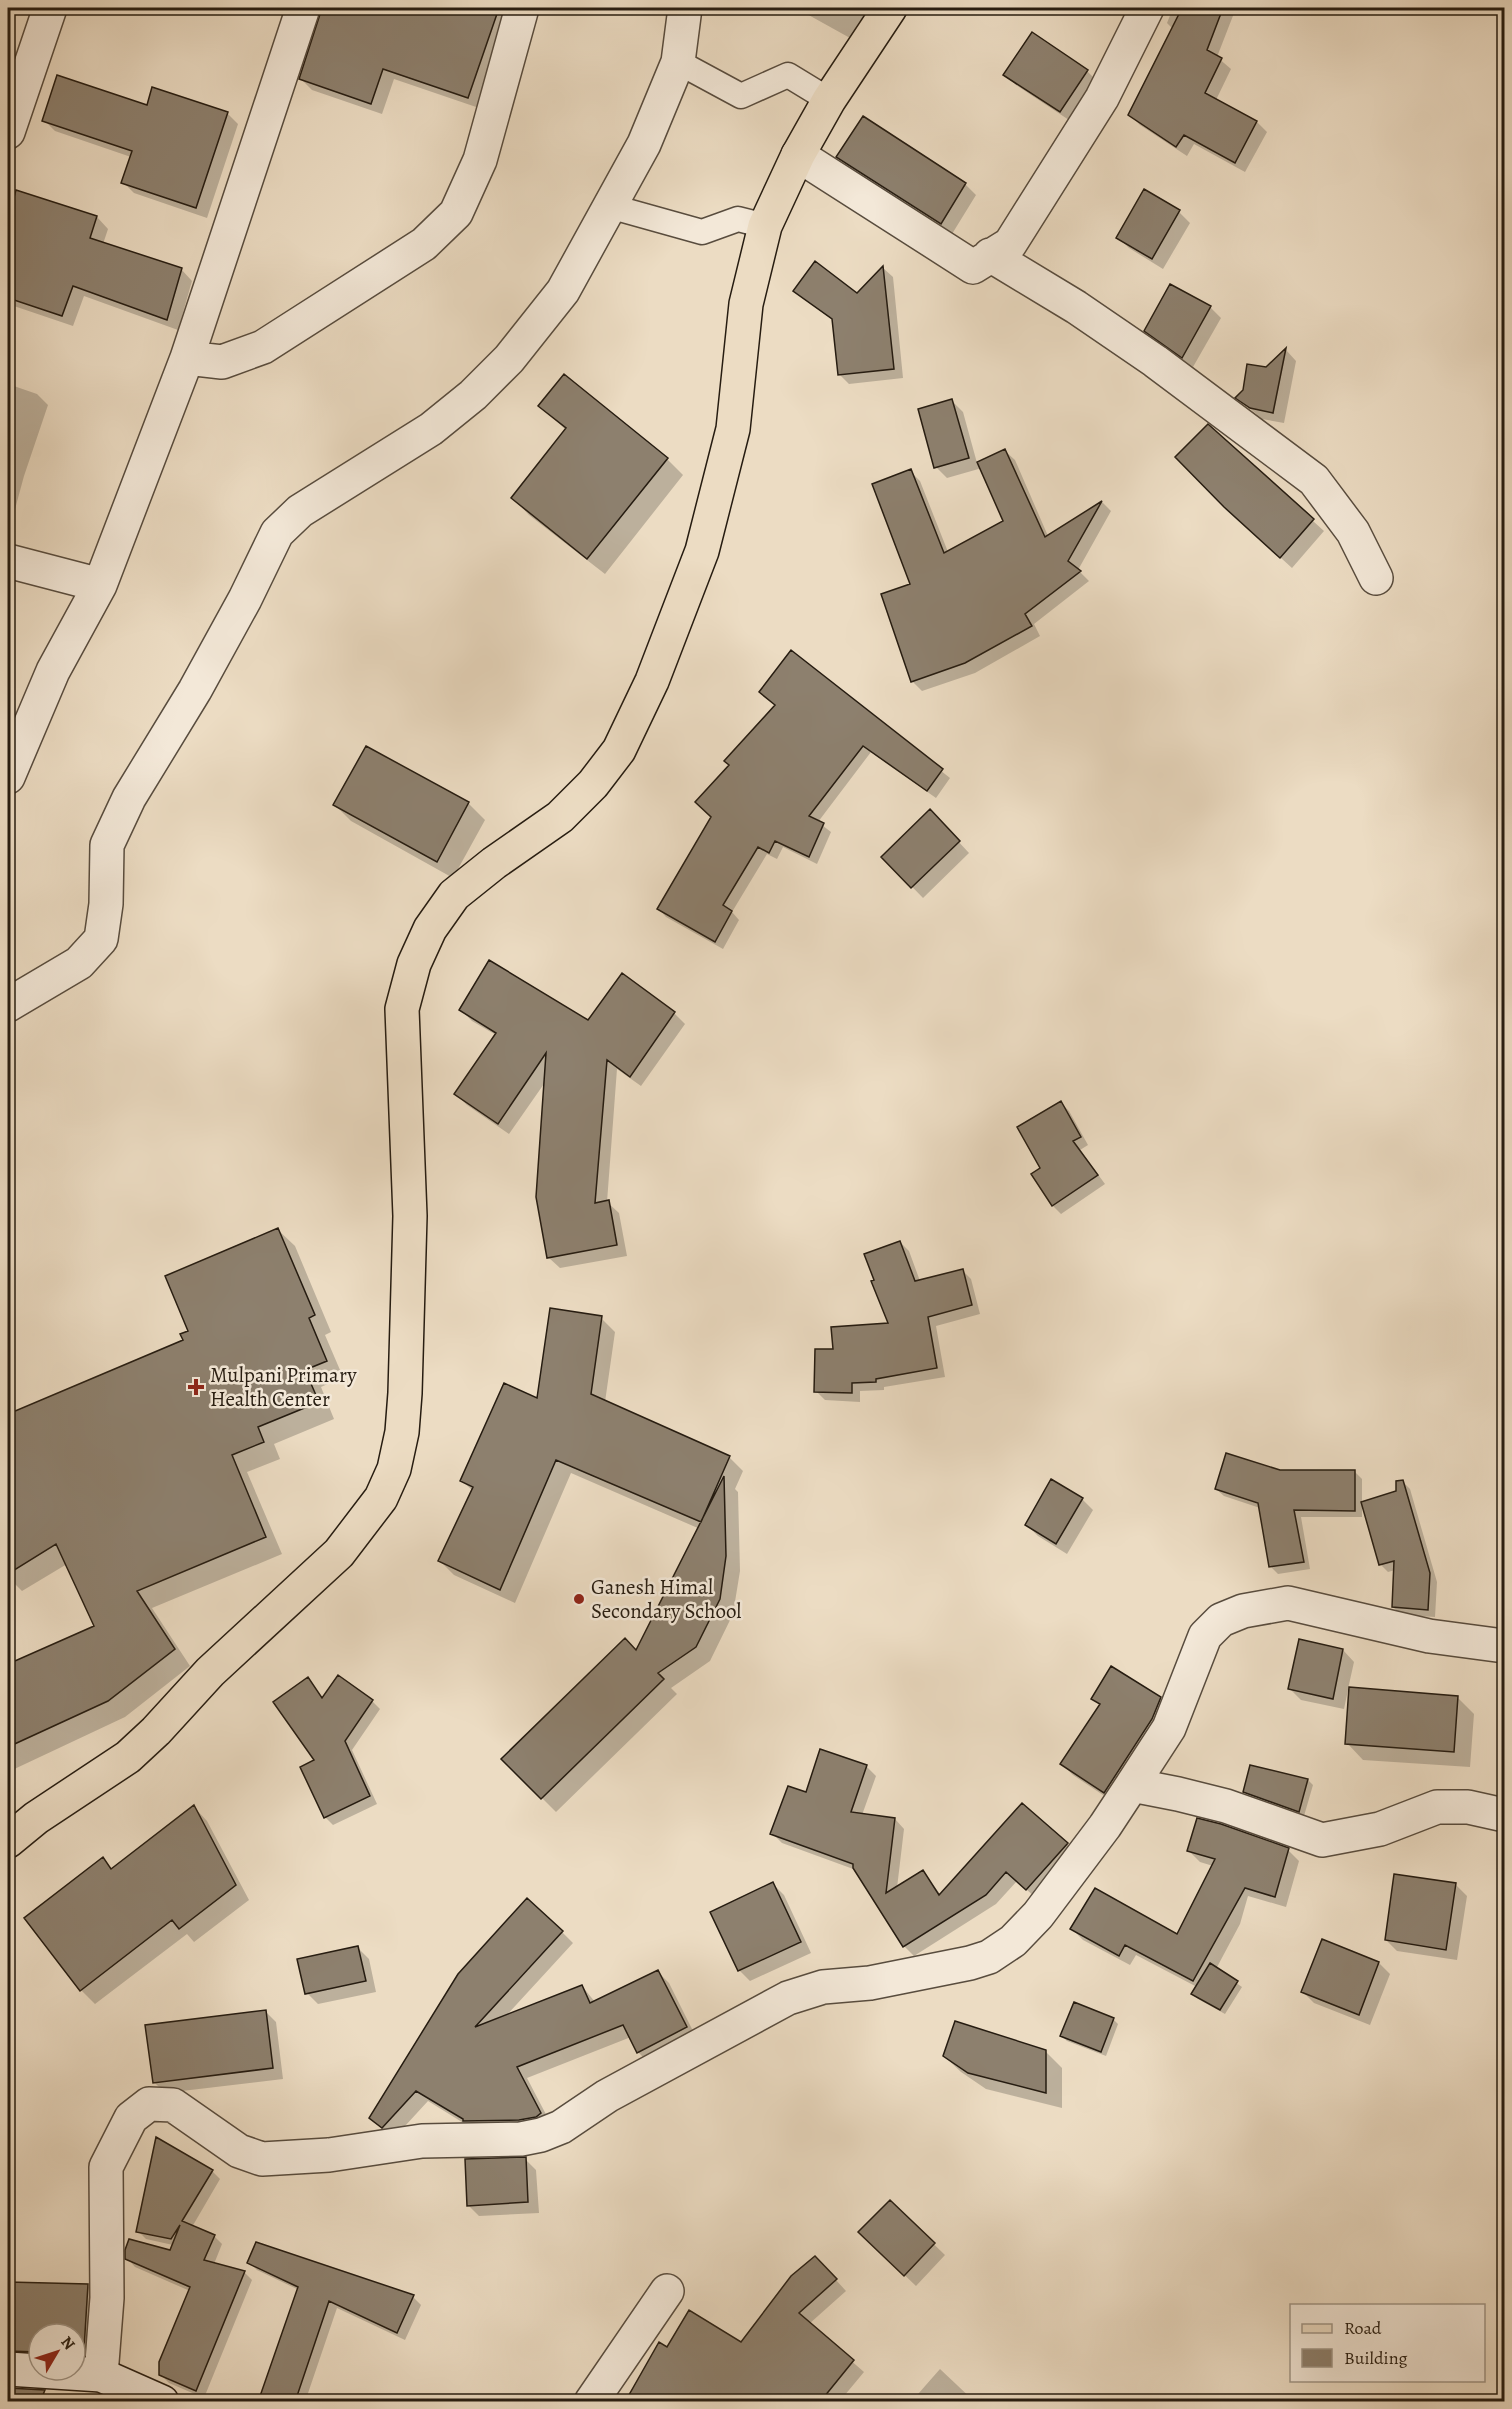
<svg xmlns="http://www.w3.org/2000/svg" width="1512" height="2409" viewBox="0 0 1512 2409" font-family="Alegreya,serif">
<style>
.shadow{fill:#0003}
.building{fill:#8d806e;stroke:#261c11;stroke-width:1.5}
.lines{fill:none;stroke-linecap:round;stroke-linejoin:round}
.lane-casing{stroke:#584c3e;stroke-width:27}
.street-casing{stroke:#584c3e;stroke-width:36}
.secondary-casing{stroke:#261c11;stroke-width:36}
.primary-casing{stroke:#261c11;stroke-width:36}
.lane{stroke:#f3e8d8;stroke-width:24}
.street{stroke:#f3e8d8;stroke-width:33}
.secondary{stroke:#f3e8d8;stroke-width:33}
.primary{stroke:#ecdcc3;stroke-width:33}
.poi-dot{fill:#8f2418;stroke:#f3e8d8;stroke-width:2}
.labels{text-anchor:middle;stroke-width:5;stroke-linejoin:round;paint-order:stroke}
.poi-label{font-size:21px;fill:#261c11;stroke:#f3e8d8;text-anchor:start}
</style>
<rect width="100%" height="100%" fill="#ecdcc3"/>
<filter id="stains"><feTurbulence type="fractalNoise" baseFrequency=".00333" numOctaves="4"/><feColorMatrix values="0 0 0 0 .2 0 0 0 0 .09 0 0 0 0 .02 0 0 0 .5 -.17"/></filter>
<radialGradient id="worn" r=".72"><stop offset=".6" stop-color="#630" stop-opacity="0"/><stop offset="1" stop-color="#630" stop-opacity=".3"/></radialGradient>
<path class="shadow" d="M 324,8 L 513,8 L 479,108 L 394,79 L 382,114 L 312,90 L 301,79 Z
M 796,8 L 879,8 L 859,43 Z
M 1173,8 L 1236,8 L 1217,57 L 1231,69 L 1216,100 L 1257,122 L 1267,132 L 1245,172 L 1194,144 L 1187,156 L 1140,125 L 1130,115 L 1173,29 L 1167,23 Z
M 1032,34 L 1087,71 L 1098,82 L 1072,122 L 1016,85 L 1005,74 Z
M 147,107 L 227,113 L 238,124 L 207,218 L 134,193 L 123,182 L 131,157 L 55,131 L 44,120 Z
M 838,157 L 965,184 L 976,195 L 952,234 L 849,168 Z
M 1145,191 L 1179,212 L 1190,223 L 1163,269 L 1129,248 L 1118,237 Z
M 17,192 L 97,217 L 108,229 L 103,244 L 181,269 L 192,281 L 178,330 L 84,296 L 73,326 L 8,304 L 8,223 Z
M 883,268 L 893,277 L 903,378 L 849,384 L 839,374 L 834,321 L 795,291 L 858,294 Z
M 1210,307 L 1221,318 L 1193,367 L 1157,341 L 1146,330 Z
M 1286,350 L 1296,361 L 1284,423 L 1262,419 L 1238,398 Z
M 8,384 L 37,394 L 48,405 L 24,476 L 8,535 Z
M 952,401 L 963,412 L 977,463 L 1005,451 L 1015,460 L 1048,536 L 1102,502 L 1111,511 L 1078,570 L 1089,581 L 1034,624 L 1040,636 L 975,673 L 922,691 L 912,681 L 910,471 L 920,481 L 948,552 L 1005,522 L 982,468 L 947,478 L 936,467 Z
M 540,406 L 667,459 L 683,475 L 605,574 L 529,515 L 513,498 L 566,430 Z
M 1208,426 L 1324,531 L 1292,568 L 1237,518 Z
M 791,652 L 950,778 L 936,798 L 871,752 L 818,822 L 831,832 L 817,864 L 783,847 L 777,859 L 767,854 L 732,912 L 739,920 L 723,949 L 666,917 L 659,909 L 713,817 L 731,765 L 776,706 L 761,692 Z
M 8,705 L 14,711 L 8,741 Z
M 468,803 L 485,820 L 453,878 L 351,821 L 335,805 Z
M 930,811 L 969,853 L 923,898 L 883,857 Z
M 622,975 L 674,1013 L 685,1024 L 641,1086 L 617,1069 L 607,1202 L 619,1213 L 627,1256 L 560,1268 L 548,1257 L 546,1081 L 509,1134 L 467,1105 L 456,1094 L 496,1035 L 472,1021 L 461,1010 L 588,1022 Z
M 1061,1103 L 1069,1111 L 1088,1145 L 1080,1150 L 1105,1184 L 1061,1214 L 1053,1206 L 1033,1174 L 1042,1169 Z
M 278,1230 L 295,1246 L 331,1332 L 325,1335 L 343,1377 L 321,1387 L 334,1419 L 274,1444 L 280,1459 L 247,1472 L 282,1554 L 152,1608 L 190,1666 L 125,1717 L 8,1772 L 8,1666 L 96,1627 L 67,1564 L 22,1591 L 8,1577 L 8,1416 L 185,1341 L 190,1332 Z
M 900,1242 L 909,1251 L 920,1281 L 962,1270 L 971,1279 L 980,1314 L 936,1326 L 945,1377 L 884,1387 L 884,1390 L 860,1391 L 860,1402 L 825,1400 L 816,1391 L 834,1351 L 890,1324 Z
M 601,1318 L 615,1332 L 605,1402 L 729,1457 L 743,1471 L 735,1489 L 738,1492 L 740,1571 L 733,1614 L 710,1661 L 671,1688 L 677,1694 L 556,1812 L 503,1759 L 637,1653 L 700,1529 L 571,1473 L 515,1603 L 454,1575 L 440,1561 L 473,1491 L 462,1481 L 538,1401 Z
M 1354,1471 L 1362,1479 L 1362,1503 L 1398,1493 L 1402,1481 L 1410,1489 L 1437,1582 L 1435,1617 L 1401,1615 L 1393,1607 L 1395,1570 L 1388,1572 L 1380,1564 L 1362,1504 L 1362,1517 L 1301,1517 L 1310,1569 L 1278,1574 L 1270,1566 L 1260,1508 L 1224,1496 L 1216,1489 L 1280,1472 Z
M 1082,1499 L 1093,1510 L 1067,1554 L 1038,1536 L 1027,1525 Z
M 1343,1650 L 1354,1662 L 1348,1689 L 1457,1697 L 1474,1714 L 1470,1767 L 1363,1760 L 1347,1743 L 1350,1690 L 1348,1690 L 1344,1709 L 1301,1700 L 1290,1689 Z
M 308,1679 L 323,1698 L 372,1701 L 380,1709 L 352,1750 L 377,1804 L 333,1825 L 325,1817 L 316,1761 Z
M 1093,1698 L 1160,1698 L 1171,1710 L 1115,1803 L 1073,1775 L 1062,1764 L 1100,1706 Z
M 866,1766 L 876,1776 L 862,1815 L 895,1819 L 904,1829 L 897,1888 L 923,1872 L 941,1895 L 1067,1844 L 1077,1854 L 1036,1898 L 1017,1881 L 996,1904 L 914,1956 L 904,1946 L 856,1870 L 782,1843 L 772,1833 L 807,1794 Z
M 1308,1780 L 1313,1785 L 1304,1816 L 1250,1797 L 1245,1792 Z
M 194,1807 L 207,1821 L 249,1900 L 194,1942 L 187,1934 L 95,2004 L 81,1990 L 26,1919 L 102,1859 L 113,1870 Z
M 1288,1850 L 1299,1861 L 1286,1907 L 1248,1896 L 1240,1924 L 1216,1969 L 1242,1987 L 1225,2014 L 1198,1999 L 1193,1994 L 1197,1987 L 1136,1955 L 1130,1965 L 1083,1940 L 1072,1929 L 1178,1936 L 1213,1866 L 1200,1862 L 1189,1851 Z
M 773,1884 L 784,1895 L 811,1953 L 750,1981 L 739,1970 Z
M 1456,1885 L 1467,1896 L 1457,1960 L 1397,1951 L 1386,1940 Z
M 562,1932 L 573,1943 L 505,2017 L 582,1986 L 595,2002 L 658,1972 L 669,1983 L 697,2039 L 649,2063 L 638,2052 L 631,2037 L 527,2078 L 551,2124 L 470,2127 L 428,2101 L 394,2138 L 382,2129 L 371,2118 Z
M 358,1948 L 369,1959 L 376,1992 L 318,2004 L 307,1993 Z
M 1379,1963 L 1390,1974 L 1370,2025 L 1314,2003 L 1303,1992 Z
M 265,2011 L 276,2022 L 283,2079 L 165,2093 L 154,2082 Z
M 1113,2019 L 1118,2024 L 1106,2056 L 1067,2041 L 1062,2036 Z
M 1045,2051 L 1062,2068 L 1062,2108 L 986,2089 L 961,2072 L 944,2056 Z
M 157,2139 L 212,2171 L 220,2179 L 192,2227 L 214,2236 L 222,2244 L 214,2264 L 244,2272 L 252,2280 L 204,2398 L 169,2383 L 161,2375 L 190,2291 L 135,2267 L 127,2258 L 171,2252 L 173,2245 L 146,2239 L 138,2231 Z
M 525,2159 L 536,2170 L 539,2213 L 479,2216 L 468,2205 Z
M 890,2202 L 945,2255 L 916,2286 L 871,2243 Z
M 249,2262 L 413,2297 L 421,2305 L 405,2340 L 337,2308 L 305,2402 L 262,2402 L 299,2290 L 257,2270 Z
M 826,2269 L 846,2291 L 809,2324 L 864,2372 L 839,2402 L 624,2402 L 659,2344 L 668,2349 L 741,2344 Z
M 88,2286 L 96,2294 L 92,2357 L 75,2357 L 75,2334 L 39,2334 L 39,2359 L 8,2361 L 8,2308 L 20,2308 Z
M 940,2369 L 975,2402 L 911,2402 Z
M 8,2388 L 44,2392 L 54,2402 L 8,2402 Z"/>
<path class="building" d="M 322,8 L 499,8 L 468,98 L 383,69 L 371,104 L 299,79 Z
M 1182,8 L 1223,8 L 1207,50 L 1222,58 L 1205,93 L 1257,121 L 1235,163 L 1184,135 L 1176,147 L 1128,115 Z
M 1032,32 L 1088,70 L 1060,112 L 1003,75 Z
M 57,75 L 147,105 L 152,87 L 228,112 L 196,208 L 121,183 L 132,151 L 42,121 Z
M 863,116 L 966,183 L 941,224 L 836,157 Z
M 1144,189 L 1180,210 L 1152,259 L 1116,238 Z
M 16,190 L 97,216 L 90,238 L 182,268 L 167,320 L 73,286 L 62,316 L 8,298 L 8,219 Z
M 815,261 L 857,293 L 883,266 L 894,369 L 838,375 L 832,319 L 793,291 Z
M 1170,284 L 1211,306 L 1182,358 L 1144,331 Z
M 1286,348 L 1273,413 L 1250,408 L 1235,398 L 1243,390 L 1247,364 L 1266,367 Z
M 564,374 L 668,458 L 587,559 L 511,498 L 566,428 L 538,406 Z
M 952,399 L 969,458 L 934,468 L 918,409 Z
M 1208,424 L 1314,519 L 1280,558 L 1224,507 L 1175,457 Z
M 1005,449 L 1045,537 L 1102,501 L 1068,561 L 1081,571 L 1025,614 L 1032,626 L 965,663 L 911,682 L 881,594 L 910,584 L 872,484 L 911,469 L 944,553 L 1003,521 L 977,462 Z
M 791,650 L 943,769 L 927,791 L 863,746 L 809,816 L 824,823 L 809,857 L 775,841 L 769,853 L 758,847 L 723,905 L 732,911 L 715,942 L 657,909 L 711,817 L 695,802 L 729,765 L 724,761 L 775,705 L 759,692 Z
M 366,746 L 469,802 L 437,862 L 333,805 Z
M 930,809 L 960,841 L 911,888 L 881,857 Z
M 489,960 L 588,1020 L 622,973 L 675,1012 L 630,1077 L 607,1060 L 595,1203 L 609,1200 L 617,1245 L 547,1258 L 536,1197 L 546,1053 L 498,1124 L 454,1094 L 496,1033 L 459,1010 Z
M 1061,1101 L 1081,1137 L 1073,1141 L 1098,1175 L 1052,1206 L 1031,1174 L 1040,1168 L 1017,1127 Z
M 278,1228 L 315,1315 L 309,1318 L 327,1361 L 305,1370 L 319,1402 L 258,1427 L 264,1442 L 232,1455 L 266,1537 L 137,1591 L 175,1649 L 108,1701 L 8,1747 L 8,1664 L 94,1626 L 56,1544 L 8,1574 L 8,1414 L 183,1340 L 180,1334 L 188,1331 L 165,1276 Z
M 900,1241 L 915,1281 L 963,1269 L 972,1305 L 928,1317 L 937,1368 L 876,1379 L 876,1382 L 852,1383 L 852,1393 L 814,1392 L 815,1349 L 833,1349 L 831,1327 L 888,1323 L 871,1281 L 874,1280 L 864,1254 Z
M 550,1308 L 602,1316 L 591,1394 L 730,1456 L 701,1522 L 556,1460 L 500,1590 L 438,1561 L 473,1487 L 460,1481 L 504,1383 L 537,1398 Z
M 1226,1453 L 1280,1470 L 1355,1470 L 1355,1511 L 1294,1510 L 1304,1562 L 1269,1567 L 1258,1503 L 1215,1489 Z
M 724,1476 L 726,1556 L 720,1599 L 696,1647 L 658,1673 L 664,1679 L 541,1799 L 501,1759 L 625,1638 L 636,1650 Z
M 1051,1479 L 1083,1498 L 1056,1544 L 1025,1525 Z
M 1403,1480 L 1430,1573 L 1428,1610 L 1392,1607 L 1394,1561 L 1379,1565 L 1361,1502 L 1396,1491 L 1396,1481 Z
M 1299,1639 L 1343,1649 L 1333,1699 L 1288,1689 Z
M 1111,1666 L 1161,1697 L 1152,1719 L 1104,1793 L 1060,1764 L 1100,1704 L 1091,1699 Z
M 338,1675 L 373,1700 L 345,1741 L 370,1796 L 324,1818 L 300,1767 L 314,1760 L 273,1702 L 308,1677 L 322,1698 Z
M 1349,1687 L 1458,1696 L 1454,1752 L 1345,1744 Z
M 820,1749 L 867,1765 L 851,1812 L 895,1818 L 886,1893 L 923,1870 L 939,1895 L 1022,1803 L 1068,1843 L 1026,1890 L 1006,1872 L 986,1895 L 903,1947 L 853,1868 L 853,1864 L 770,1834 L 788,1786 L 806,1792 Z
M 1250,1765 L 1308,1779 L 1299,1812 L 1243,1792 Z
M 194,1805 L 236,1885 L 179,1929 L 172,1920 L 80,1991 L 24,1918 L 103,1857 L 111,1869 Z
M 1197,1818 L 1221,1824 L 1289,1848 L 1275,1897 L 1245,1888 L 1193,1981 L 1125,1945 L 1119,1956 L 1070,1929 L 1095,1888 L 1177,1934 L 1215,1859 L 1187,1851 Z
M 1394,1874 L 1456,1883 L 1446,1950 L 1385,1940 Z
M 773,1882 L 801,1942 L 738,1971 L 710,1912 Z
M 527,1898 L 563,1931 L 475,2027 L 582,1985 L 590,2003 L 658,1970 L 687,2027 L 637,2053 L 623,2025 L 517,2067 L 541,2113 L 536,2117 L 519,2120 L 463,2121 L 463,2119 L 416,2091 L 382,2128 L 369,2118 L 458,1974 Z
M 1322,1939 L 1379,1962 L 1359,2015 L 1301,1992 Z
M 358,1946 L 366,1981 L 305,1994 L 297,1959 Z
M 1210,1963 L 1238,1981 L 1220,2010 L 1191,1994 Z
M 1074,2002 L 1114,2018 L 1101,2052 L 1060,2036 Z
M 266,2010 L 273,2068 L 153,2083 L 145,2025 Z
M 955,2021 L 1046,2050 L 1046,2093 L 968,2073 L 943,2056 Z
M 156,2137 L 213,2170 L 182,2221 L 215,2235 L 204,2260 L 245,2271 L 196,2391 L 159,2375 L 159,2362 L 190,2287 L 125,2259 L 125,2250 L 129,2239 L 170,2250 L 180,2225 L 171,2239 L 136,2232 Z
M 526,2157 L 528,2202 L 467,2206 L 465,2159 Z
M 890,2200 L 935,2243 L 904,2276 L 858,2232 Z
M 256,2242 L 414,2295 L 397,2333 L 329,2301 L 295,2402 L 258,2402 L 298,2287 L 247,2263 Z
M 815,2256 L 837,2279 L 799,2313 L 854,2360 L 820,2402 L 625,2402 L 659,2342 L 667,2347 L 689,2310 L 741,2342 L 791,2276 Z
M 8,2282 L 88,2284 L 84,2349 L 75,2349 L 75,2334 L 39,2334 L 39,2352 L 8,2351 Z
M 8,2388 L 45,2390 L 40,2402 L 8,2402 Z"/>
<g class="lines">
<g class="lane-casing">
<path id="lane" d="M 678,62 L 741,96 L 788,75 L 829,100
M 609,206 L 702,232 L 738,219 L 765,226"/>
</g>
<g class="street-casing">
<path id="street" d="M 8,132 L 50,8
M 798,155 L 973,267 L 1010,244 L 1102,98 L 1147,8
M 990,255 L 1076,307 L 1155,361 L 1314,480 L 1353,532 L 1376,578
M 187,358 L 222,362 L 263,347 L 424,244 L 456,213 L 480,160 L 522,8
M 8,561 L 100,585 L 53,671 L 8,777
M 100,585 L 187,358 L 303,8
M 8,1005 L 79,963 L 101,939 L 106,904 L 107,845 L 129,798 L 195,690 L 245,599 L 277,533 L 300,511 L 431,429 L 473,395 L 509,359 L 563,291 L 644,144 L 678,62 L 685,8
M 1132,1785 L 1169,1728 L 1205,1636 L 1221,1620 L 1243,1611 L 1288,1603 L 1429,1636 L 1504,1646
M 101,2375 L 107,2298 L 106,2167 L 131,2118 L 149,2104 L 173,2105 L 239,2151 L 262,2159 L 329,2155 L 422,2141 L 521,2139 L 541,2135 L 561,2127 L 607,2096 L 788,1998 L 823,1987 L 870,1983 L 970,1963 L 989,1957 L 1013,1941 L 1038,1915 L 1105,1826 L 1132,1785 L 1178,1794 L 1226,1806 L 1322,1840 L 1380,1829 L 1437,1807 L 1468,1807 L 1504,1815
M 591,2402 L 667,2291"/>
</g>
<g class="secondary-casing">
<path id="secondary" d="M 8,2369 L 101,2375 L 162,2402"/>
</g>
<g class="primary-casing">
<path id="primary" d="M 8,1841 L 36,1818 L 128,1757 L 156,1731 L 210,1672 L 339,1553 L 381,1498 L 394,1469 L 402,1432 L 405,1393 L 410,1216 L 402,1009 L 414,964 L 430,929 L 454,895 L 494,863 L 560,817 L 593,784 L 619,750 L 652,681 L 702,551 L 733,429 L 746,304 L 765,226 L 798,155 L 829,100 L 890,8"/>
</g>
<use href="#lane" class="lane"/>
<use href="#street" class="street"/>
<use href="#secondary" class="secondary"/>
<use href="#primary" class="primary"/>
</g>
<g class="poi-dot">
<path d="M193 1378h6v6h6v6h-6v6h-6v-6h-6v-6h6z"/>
<circle cx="579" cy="1599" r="6"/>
</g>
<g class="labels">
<g class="poi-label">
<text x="210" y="1382">Mulpani Primary<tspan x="210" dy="24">Health Center</tspan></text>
<text x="591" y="1594">Ganesh Himal<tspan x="591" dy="24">Secondary School</tspan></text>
</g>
</g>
<rect width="1512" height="2409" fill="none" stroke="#ecdcc3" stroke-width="30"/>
<rect x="9" y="9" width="1494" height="2391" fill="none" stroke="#261c11" stroke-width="3"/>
<rect x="15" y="15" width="1482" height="2379" fill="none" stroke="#261c11" stroke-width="1.5"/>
<rect x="1290" y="2304" width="195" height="78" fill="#f3e8d8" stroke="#a19688" stroke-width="1.5"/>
<rect x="1302" y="2324" width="30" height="9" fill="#ecdcc3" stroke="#a19688" stroke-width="1.5"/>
<text x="1344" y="2334" font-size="18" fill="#261c11">Road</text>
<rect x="1302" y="2349" width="30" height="18" fill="#8d806e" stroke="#a19688" stroke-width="1.5"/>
<text x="1344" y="2364" font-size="18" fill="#261c11">Building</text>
<g transform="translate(57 2352) rotate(51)"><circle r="28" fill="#f3e8d8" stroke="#a19688" stroke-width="1.5"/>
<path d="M0-4.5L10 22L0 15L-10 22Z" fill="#8f2418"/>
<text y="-9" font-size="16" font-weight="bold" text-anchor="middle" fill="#261c11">N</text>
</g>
<rect width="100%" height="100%" filter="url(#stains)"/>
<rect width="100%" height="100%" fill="url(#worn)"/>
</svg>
